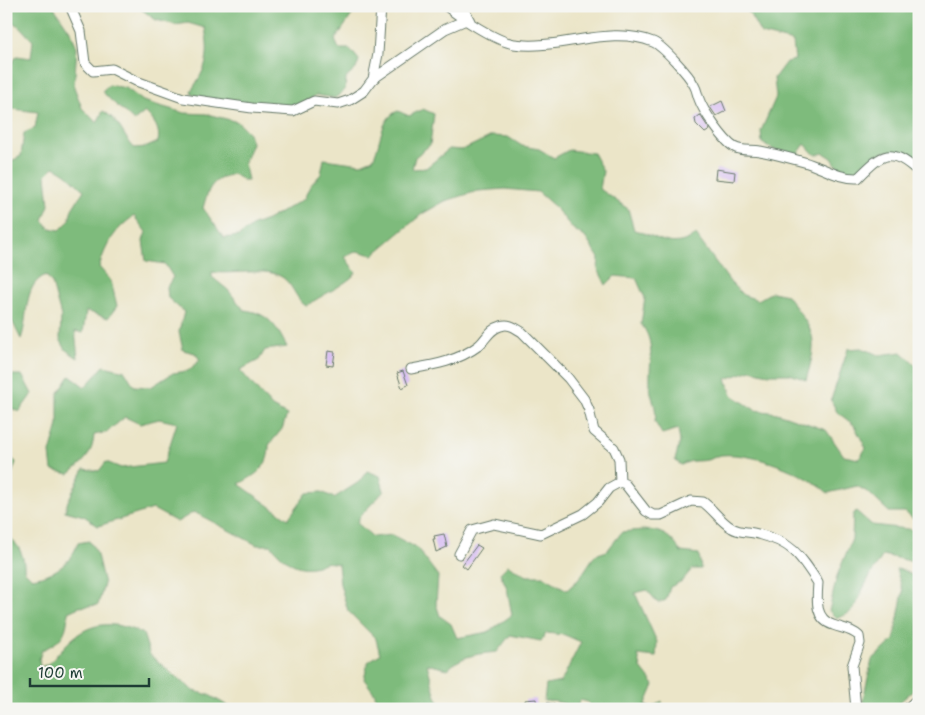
<svg xmlns="http://www.w3.org/2000/svg" width="925" height="715" viewBox="0 0 925 715" font-family="'Shantell Sans',sans-serif">
<style>
.forest{fill:#7ebb7b;stroke:#4e7c58;fill-rule:evenodd}
.building{fill:#d3b5f3}
.lines{fill:none;stroke-linecap:round;stroke-linejoin:round}
.minor-casing{stroke:#667868;stroke-width:11}
.minor{stroke:#fff;stroke-width:9}
</style>
<rect width="100%" height="100%" fill="#f6f6f2"/>
<filter id="ink" filterUnits="userSpaceOnUse"><feTurbulence type="fractalNoise" baseFrequency=".02" numOctaves="2"/><feDisplacementMap in="SourceGraphic" scale="10" xChannelSelector="R" yChannelSelector="G"/><feConvolveMatrix kernelMatrix="1 2 1 2 8 2 1 2 1" color-interpolation-filters="sRGB"/></filter>
<filter id="wash" filterUnits="userSpaceOnUse"><feTurbulence type="fractalNoise" baseFrequency=".0096" numOctaves="4" result="noise"/><feDisplacementMap in="SourceGraphic" scale="20" xChannelSelector="R" yChannelSelector="G"/><feGaussianBlur stdDeviation="1.12" result="paint"/><feColorMatrix in="noise" values="0 0 0 0 0 0 0 0 0 0 0 0 0 0 0 0 0 1.4 0 .05"/><feComposite in="paint" operator="in"/></filter>
<g filter="url(#wash)">
<rect width="100%" height="100%" fill="#ebe5c8"/>
<path class="forest" d="M 6,6 L 53,6 L 70,31 L 77,47 L 74,87 L 82,108 L 97,123 L 103,111 C 120,121 121,133 134,148 L 147,147 L 158,142 C 161,130 154,120 145,112 L 134,121 C 123,110 112,103 102,91 L 109,85 L 126,88 L 143,101 L 184,113 L 207,114 L 238,122 L 249,133 L 252,143 L 244,163 L 248,180 L 243,180 L 233,174 C 211,180 209,187 203,208 L 224,238 L 239,236 L 253,225 L 267,220 L 304,199 L 310,186 L 321,174 L 324,159 L 361,164 L 373,159 C 381,144 380,118 398,111 L 409,116 L 423,109 L 434,114 L 430,145 L 415,157 L 412,169 L 426,168 L 449,149 L 462,150 L 492,136 L 508,137 L 522,146 L 539,149 L 554,158 L 569,150 L 593,153 L 603,171 L 600,189 L 628,209 L 634,230 C 659,236 670,252 696,235 L 730,282 L 743,295 L 758,300 L 772,292 L 787,295 C 813,332 820,334 806,380 L 790,374 L 768,374 L 751,370 L 726,379 L 732,395 L 755,410 L 777,413 L 826,430 L 844,456 L 859,459 L 866,448 L 854,425 L 837,412 L 831,400 L 848,349 L 861,348 L 879,355 L 902,352 L 919,368 L 919,524 L 905,512 L 889,512 L 869,493 L 857,486 L 828,493 C 805,472 753,452 721,455 C 716,456 712,459 707,460 C 695,462 693,459 681,465 L 675,460 L 680,442 L 678,429 L 662,434 L 655,422 C 658,405 650,399 650,384 C 649,362 656,342 641,324 L 645,298 L 636,278 L 615,276 L 606,285 L 598,269 L 599,258 L 585,237 L 573,229 L 554,206 L 538,192 L 505,189 L 478,191 L 445,201 L 422,214 L 373,255 L 357,251 L 345,257 L 356,273 C 347,284 320,296 306,306 C 294,298 293,281 278,275 C 264,268 229,275 212,272 L 212,277 L 228,290 L 244,310 C 269,313 276,326 287,347 L 265,350 L 259,360 L 240,370 L 272,407 L 287,415 L 282,429 L 269,445 C 269,468 257,474 239,484 L 288,519 L 307,493 L 322,492 L 334,498 L 359,482 L 367,471 L 380,476 L 384,491 L 360,516 L 357,523 L 373,537 L 392,535 L 417,548 L 438,576 L 436,604 L 440,616 L 451,624 L 457,638 L 488,632 L 512,615 L 507,588 L 500,573 L 508,565 L 527,576 L 543,576 L 567,590 L 579,579 L 595,555 L 607,551 L 622,532 C 650,529 665,526 681,552 L 699,554 L 701,569 L 692,569 L 682,581 L 670,587 L 666,600 L 658,603 L 647,590 L 635,593 L 657,642 L 656,657 L 638,655 L 641,668 L 654,685 L 645,706 L 652,708 L 662,701 L 662,709 L 591,709 L 588,702 L 580,700 L 578,709 C 564,704 562,701 544,701 L 546,685 L 561,682 L 581,642 L 565,635 L 546,633 L 541,641 L 510,635 L 497,652 C 478,654 462,655 448,669 L 427,664 L 435,694 L 442,709 L 378,709 L 375,694 L 364,679 L 368,662 L 380,654 L 376,639 L 348,611 L 340,584 L 338,564 C 321,560 325,565 312,567 C 294,570 281,557 271,545 L 257,545 L 194,512 L 177,522 L 153,509 L 98,526 L 84,516 L 65,511 L 68,501 L 84,469 L 99,471 L 106,462 L 121,468 L 164,463 L 177,423 L 159,419 L 140,424 L 125,417 L 107,432 L 94,435 C 93,454 83,463 69,474 L 52,470 L 50,453 L 58,425 L 58,394 L 70,376 L 85,387 L 104,366 L 125,371 L 134,386 L 151,387 L 173,373 L 188,371 L 200,360 L 195,353 L 183,350 L 179,332 L 184,312 L 168,298 L 167,287 L 173,277 L 165,264 L 146,261 L 143,241 L 146,232 L 134,216 C 115,229 106,244 99,267 L 111,281 L 117,306 L 108,318 L 86,311 L 83,333 L 75,331 L 78,358 L 66,350 L 60,339 L 61,316 L 52,283 L 46,275 C 22,285 29,318 21,339 L 6,309 L 6,164 L 21,156 L 24,133 L 35,128 L 38,112 L 12,109 C 8,84 0,77 17,56 L 31,58 L 33,41 L 19,26 L 6,19 ZM 54,167 C 71,175 71,180 84,190 L 72,209 L 69,221 L 60,230 L 49,228 L 43,220 L 49,205 L 46,175 Z
M 137,6 L 358,6 L 335,40 L 339,49 L 350,49 L 359,60 L 356,69 L 346,78 L 345,90 L 335,98 L 316,95 L 295,111 L 196,100 L 191,91 C 207,68 210,56 205,28 L 188,23 L 176,25 L 156,20 Z
M 745,6 L 919,6 L 919,168 L 905,151 C 879,149 872,156 854,173 L 840,171 L 832,158 L 824,153 L 815,155 L 805,144 L 797,155 L 778,152 L 762,143 L 761,131 L 776,97 L 774,78 L 786,62 L 795,60 L 793,42 L 761,34 Z
M 6,356 L 7,375 L 22,375 L 32,394 L 19,412 L 6,406 Z
M 7,455 L 16,462 L 9,482 L 6,483 Z
M 856,511 L 872,525 L 916,530 L 919,533 L 919,563 L 883,555 C 877,565 870,575 865,585 C 856,602 858,613 836,618 L 829,611 L 837,576 L 852,539 L 853,515 Z
M 6,534 C 18,543 25,556 24,570 L 32,578 C 55,574 70,565 78,543 L 89,541 L 96,551 L 104,584 L 98,605 L 79,607 L 68,612 C 67,634 62,641 42,650 L 39,659 L 40,667 C 52,664 55,656 63,648 C 87,621 112,619 143,634 L 150,655 L 176,677 L 194,691 L 209,695 L 233,709 L 6,709 Z
M 896,569 L 903,570 L 919,579 L 919,686 L 891,709 L 864,709 L 863,700 L 872,660 L 894,640 L 903,591 Z"/>
<g id="blocks">
<path class="building" d="M 722,101 L 726,111 L 716,116 L 710,107 Z
M 700,115 L 710,130 L 705,133 L 696,124 L 695,119 Z
M 716,169 L 735,172 L 734,181 L 715,179 Z
M 328,351 L 335,352 L 333,366 L 326,365 Z
M 403,371 L 408,385 L 402,388 L 397,373 Z
M 444,534 L 447,547 L 436,552 L 433,539 L 435,539 L 434,536 Z
M 477,545 L 482,548 L 467,569 L 462,565 Z
M 536,699 L 537,709 L 526,709 L 525,700 Z"/>
</g>
</g>
<g filter="url(#ink)">
<use href="#blocks" fill-opacity="0" stroke="#667868" stroke-width="1"/>
<g class="lines">
<g class="minor-casing">
<path id="minor" d="M 70,6 L 81,31 L 85,63 L 93,71 L 112,69 L 136,81 L 183,98 L 252,108 L 293,111 L 314,101 L 338,104 L 350,100 L 364,91 L 373,79 L 378,54 L 381,6
M 446,6 C 461,18 496,41 514,44 C 559,51 609,24 653,42 C 663,46 689,75 694,85 C 697,90 697,94 699,99 C 703,111 724,141 734,147 C 742,152 752,149 760,151 C 775,154 790,158 804,162 C 822,167 839,179 858,178 C 884,152 890,147 919,172
M 462,6 L 470,21
M 373,79 L 445,29 L 466,20
M 411,369 C 434,365 458,361 478,346 C 486,340 489,329 501,326 C 509,323 515,328 522,332 L 568,378 L 584,399 L 589,410 L 594,431 L 614,448 L 619,459 L 620,482
M 620,482 L 625,484 L 646,511 L 653,515 L 661,515 L 691,501 L 703,502 C 713,509 721,522 732,528 C 740,533 748,531 758,534 C 792,542 800,555 818,583 C 817,598 814,619 833,625 C 843,629 850,628 859,636 L 860,643 L 852,666 L 856,709
M 459,554 L 472,530 L 494,524 L 541,534 L 583,514 L 598,502 L 609,488 L 620,482
M 548,708 L 552,709
M 907,709 L 919,697"/>
</g>
<use href="#minor" class="minor"/>
</g>
</g>
<rect width="925" height="715" fill="none" stroke="#f6f6f2" stroke-width="25"/>
<path d="M30 678v8h119v-8" fill="none" stroke="#1f3d34" stroke-width="2.5"/>
<text x="38" y="678" font-size="15" fill="#1f3d34" stroke="#f6f6f2" stroke-width="4" paint-order="stroke">100 m</text>
</svg>
